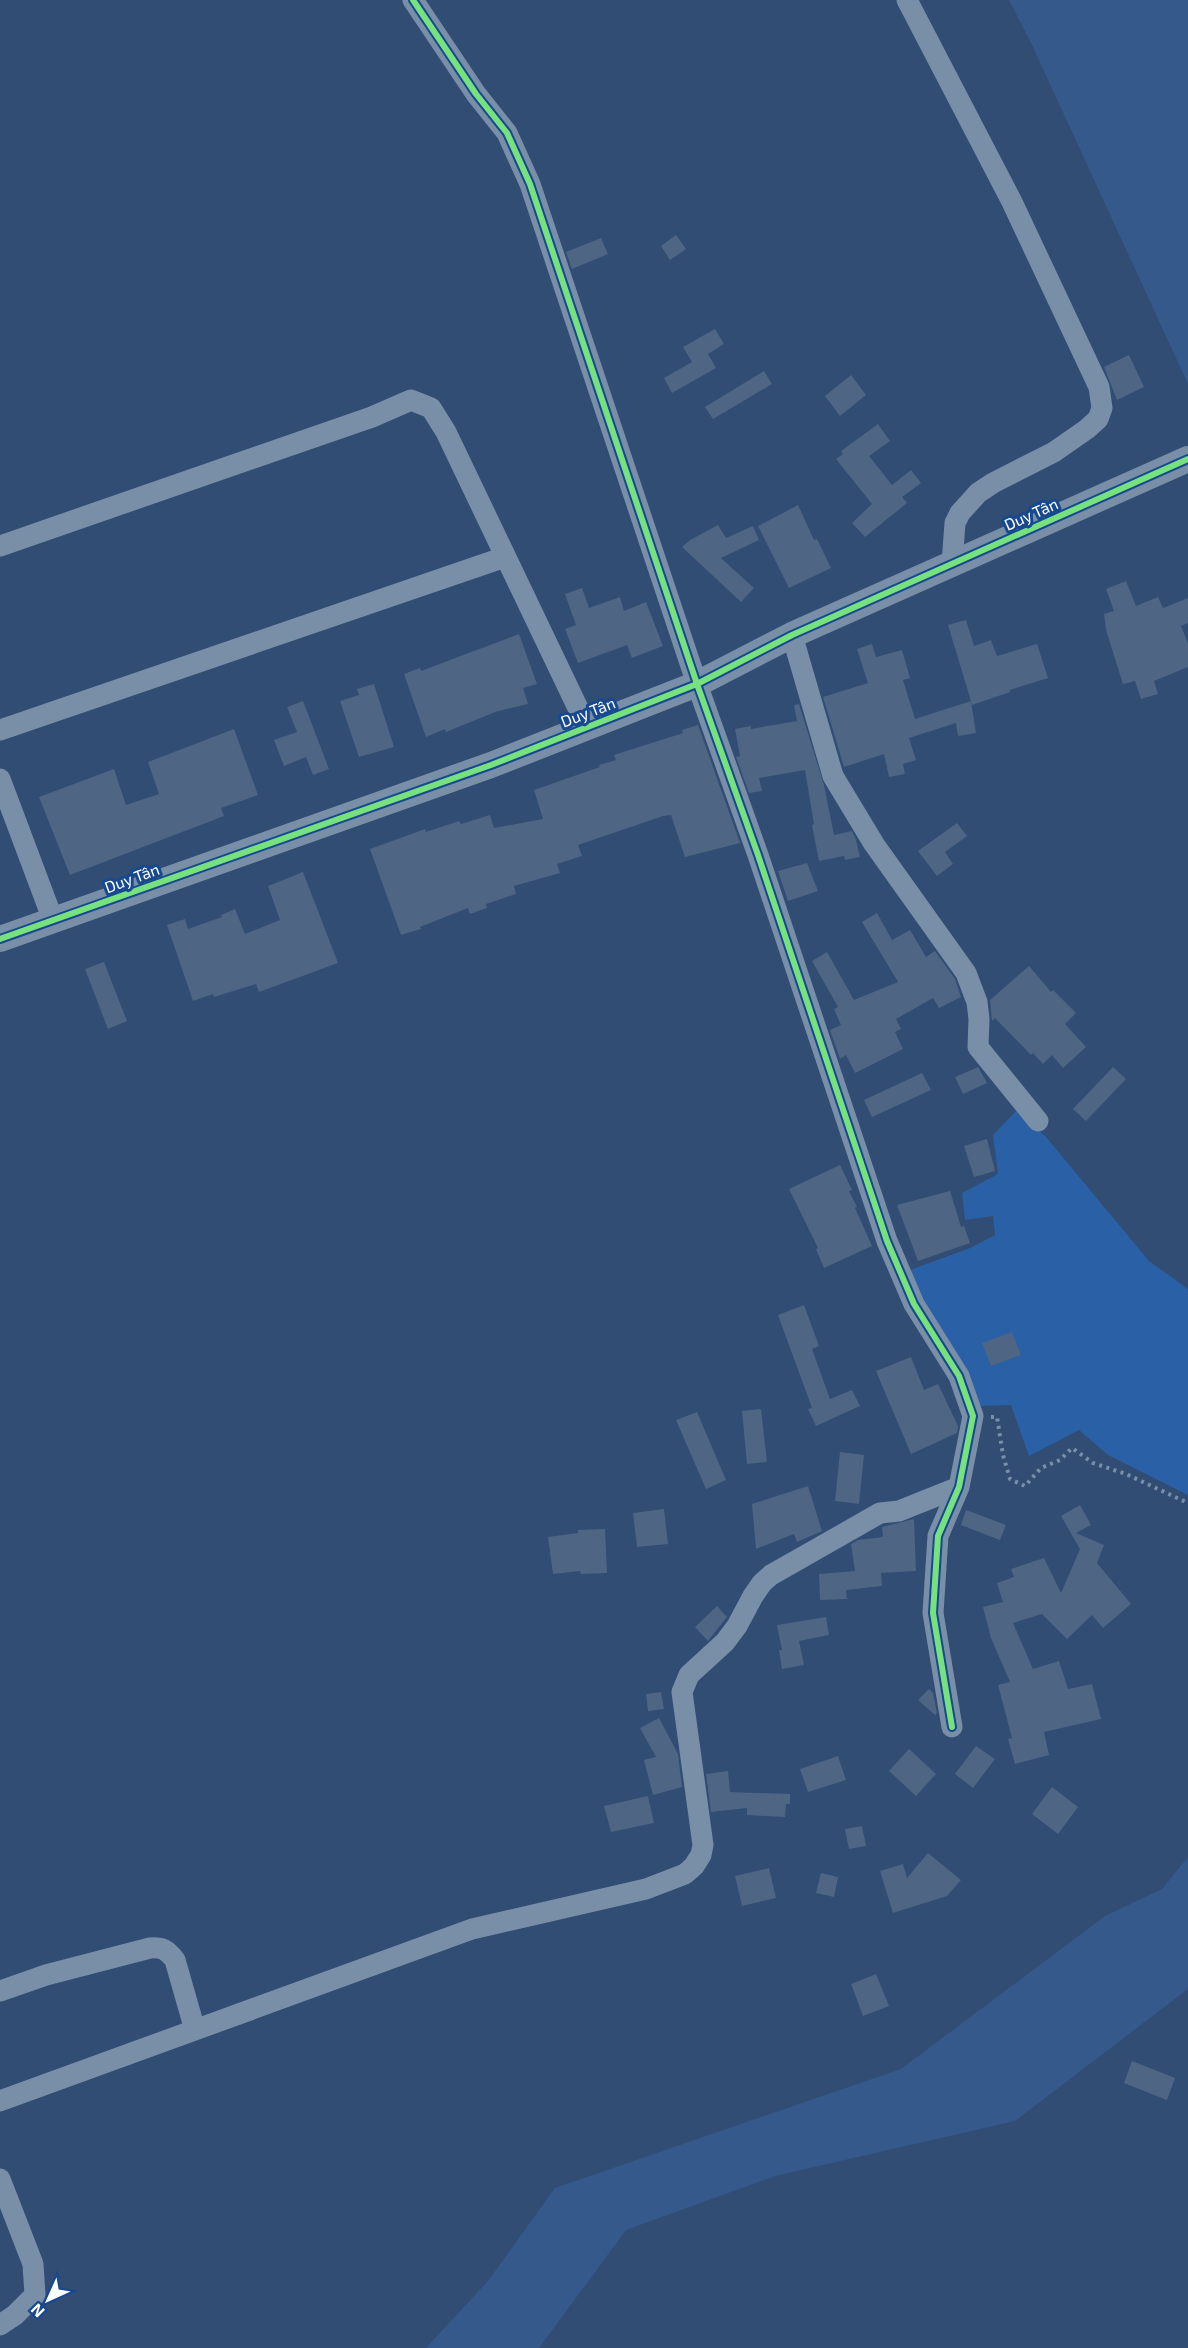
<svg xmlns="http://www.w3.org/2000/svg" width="1188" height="2348" viewBox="0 0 1188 2348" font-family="'Exo 2',sans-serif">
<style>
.green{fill:#2a60a6}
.water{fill:#35598b}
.building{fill:#4e6584}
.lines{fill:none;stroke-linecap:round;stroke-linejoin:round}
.path{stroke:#798ea7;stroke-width:4;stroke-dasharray:3 4.5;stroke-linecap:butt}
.minor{stroke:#798ea7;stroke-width:21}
.tertiary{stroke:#798ea7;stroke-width:26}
.cycleway-casing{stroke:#16498f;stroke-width:10}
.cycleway{stroke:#77e17e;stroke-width:6}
.labels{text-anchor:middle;stroke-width:6;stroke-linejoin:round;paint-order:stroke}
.street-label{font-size:16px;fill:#fff;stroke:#16498f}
</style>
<rect width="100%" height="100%" fill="#314d74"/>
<path class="green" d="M 1017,1110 L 1046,1137 L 1149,1261 L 1188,1289 L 1188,1495 L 1108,1455 L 1079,1430 L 1029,1456 L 1011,1405 L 976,1406 L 902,1273 L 970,1248 L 995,1235 L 993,1216 L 965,1220 L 962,1193 L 998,1174 L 993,1135 Z"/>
<path class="water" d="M 1009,0 L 1188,0 L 1188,384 L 1032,45 Z
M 1188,1857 L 1188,1989 L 1015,2121 L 775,2176 L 626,2230 L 539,2348 L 426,2348 L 488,2281 L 555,2188 L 901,2069 L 1105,1916 L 1162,1889 Z"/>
<path class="building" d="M 676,235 L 686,249 L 670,260 L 661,246 Z
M 601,238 L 608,254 L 572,269 L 566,252 Z
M 715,329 L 724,344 L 708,354 L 716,368 L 672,393 L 664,378 L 692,362 L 683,347 Z
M 1129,355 L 1144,387 L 1117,400 L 1104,367 Z
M 764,371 L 772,384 L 713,419 L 705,407 Z
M 851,375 L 866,395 L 840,416 L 825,396 Z
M 878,424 L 890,441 L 869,456 L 892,485 L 911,470 L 921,483 L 902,497 L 907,503 L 865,537 L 852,523 L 872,504 L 836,459 L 843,454 L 841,451 Z
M 798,505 L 814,540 L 817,539 L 831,568 L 789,588 L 758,526 Z
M 718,525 L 726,538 L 753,526 L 759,540 L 721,558 L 754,588 L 741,602 L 682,547 L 690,540 Z
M 1126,581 L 1136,606 L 1158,597 L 1163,608 L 1188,598 L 1188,623 L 1181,626 L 1188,643 L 1188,667 L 1154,681 L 1158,694 L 1141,699 L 1135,681 L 1123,684 L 1106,630 L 1104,614 L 1114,611 L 1106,589 Z
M 582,588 L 589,608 L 620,597 L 624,611 L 646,602 L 663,646 L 632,658 L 627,645 L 578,663 L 565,629 L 576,625 L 565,594 Z
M 966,620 L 974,646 L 991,640 L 997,656 L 1037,644 L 1048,678 L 1010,690 L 1010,692 L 972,705 L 971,701 L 976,733 L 958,736 L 956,723 L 909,738 L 916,760 L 903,764 L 905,774 L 889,777 L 884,754 L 844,767 L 823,697 L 868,683 L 857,649 L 872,644 L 876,657 L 902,650 L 910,678 L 903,680 L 915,719 L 971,701 L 948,625 Z
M 519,634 L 537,684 L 523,688 L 528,704 L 495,712 L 446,732 L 445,729 L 426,737 L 404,674 L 420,668 L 421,671 Z
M 374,684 L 394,747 L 359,757 L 340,701 L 359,695 L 357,689 Z
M 303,701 L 329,769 L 313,775 L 306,757 L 284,766 L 274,740 L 297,732 L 287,707 Z
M 799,704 L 824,785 L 834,835 L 852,831 L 856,840 L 860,857 L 845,860 L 844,856 L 819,861 L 812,825 L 814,824 L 805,770 L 759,778 L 762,791 L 749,793 L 736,757 L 740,756 L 735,729 L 751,726 L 751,729 L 797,721 L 794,705 Z
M 698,725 L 740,843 L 685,857 L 671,815 L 663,816 L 578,845 L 582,856 L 557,864 L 560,873 L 514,886 L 516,894 L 486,904 L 487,908 L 470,914 L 468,908 L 420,927 L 421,929 L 401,935 L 370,849 L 425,829 L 426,832 L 459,821 L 461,824 L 490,815 L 494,828 L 543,819 L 534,790 L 600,767 L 599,765 L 616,760 L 614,755 L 683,733 L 682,730 Z
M 234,729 L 258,795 L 221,808 L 224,816 L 70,875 L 39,797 L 114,769 L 126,805 L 159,794 L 148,762 Z
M 957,823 L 967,836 L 945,852 L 953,864 L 937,876 L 918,851 Z
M 807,863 L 818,891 L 788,901 L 778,871 Z
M 303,872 L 338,963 L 259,992 L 256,984 L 214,997 L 213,994 L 193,1001 L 167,925 L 185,919 L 188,929 L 222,917 L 221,915 L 235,909 L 245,934 L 280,920 L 268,886 Z
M 877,913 L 892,940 L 910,930 L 926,957 L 935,951 L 955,979 L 961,997 L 939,1008 L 933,998 L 896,1019 L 901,1029 L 895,1032 L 903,1049 L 855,1073 L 846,1055 L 840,1059 L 830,1030 L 841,1025 L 834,1009 L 838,1007 L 812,961 L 827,952 L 854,1000 L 898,982 L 862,922 Z
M 104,962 L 127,1021 L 108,1029 L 85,969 Z
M 1029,966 L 1051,992 L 1053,990 L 1076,1013 L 1065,1024 L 1086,1047 L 1063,1068 L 1052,1055 L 1043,1064 L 1033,1053 L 1031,1055 L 995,1018 L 992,1021 L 990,1000 Z
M 978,1067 L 987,1083 L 963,1094 L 955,1077 Z
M 1113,1067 L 1126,1079 L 1086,1121 L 1073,1109 Z
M 922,1073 L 931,1090 L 872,1117 L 864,1100 Z
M 987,1139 L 995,1171 L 974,1177 L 964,1146 Z
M 840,1165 L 852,1190 L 849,1191 L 857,1207 L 855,1208 L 872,1246 L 824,1268 L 816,1249 L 818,1248 L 789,1189 Z
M 950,1191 L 961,1227 L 964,1226 L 970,1243 L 918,1261 L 897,1205 Z
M 804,1305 L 819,1346 L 812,1349 L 830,1399 L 852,1390 L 860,1406 L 816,1426 L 808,1409 L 812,1408 L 778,1315 Z
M 1012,1332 L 1021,1355 L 991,1366 L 982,1343 Z
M 911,1357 L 924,1390 L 938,1384 L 958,1426 L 957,1433 L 911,1454 L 876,1371 Z
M 761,1409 L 767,1462 L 747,1464 L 742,1411 Z
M 697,1412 L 726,1480 L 706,1489 L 676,1420 Z
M 840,1452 L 864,1455 L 859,1504 L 835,1501 Z
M 808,1486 L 822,1531 L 797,1542 L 794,1534 L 756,1549 L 752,1504 Z
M 1080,1505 L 1091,1525 L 1076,1533 L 1104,1545 L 1097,1563 L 1131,1604 L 1103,1628 L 1092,1615 L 1067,1639 L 1042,1614 L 1013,1623 L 1033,1669 L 1059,1661 L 1068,1689 L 1092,1684 L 1101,1719 L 1044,1732 L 1049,1755 L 1015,1764 L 1008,1739 L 1012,1738 L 998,1685 L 1010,1682 L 991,1638 L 983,1607 L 1003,1602 L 997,1583 L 1014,1577 L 1011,1569 L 1044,1558 L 1061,1593 L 1080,1549 L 1061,1516 Z
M 664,1509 L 668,1544 L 637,1547 L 633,1513 Z
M 966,1510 L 1006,1525 L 1000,1540 L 961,1525 Z
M 914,1519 L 916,1571 L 881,1573 L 882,1586 L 846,1590 L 847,1599 L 820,1600 L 819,1574 L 855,1571 L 851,1544 L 858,1540 L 883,1537 L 882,1527 Z
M 605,1529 L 607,1573 L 581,1574 L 580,1571 L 553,1574 L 548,1537 L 578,1533 L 578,1530 Z
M 717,1606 L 727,1617 L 708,1641 L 695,1627 Z
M 826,1617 L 829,1635 L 799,1641 L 804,1665 L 782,1669 L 779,1650 L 782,1650 L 777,1625 Z
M 929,1689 L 933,1693 L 937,1713 L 935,1715 L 918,1700 Z
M 661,1692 L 664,1709 L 648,1711 L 646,1694 Z
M 659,1718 L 678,1754 L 682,1787 L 653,1795 L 644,1760 L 656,1757 L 640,1728 Z
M 976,1746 L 995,1759 L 973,1788 L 955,1774 Z
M 909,1749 L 936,1774 L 916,1796 L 889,1771 Z
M 838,1756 L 846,1780 L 808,1792 L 800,1769 Z
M 728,1771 L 730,1792 L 790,1794 L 790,1804 L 786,1804 L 785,1817 L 747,1815 L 747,1808 L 711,1812 L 706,1774 Z
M 1052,1787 L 1078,1807 L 1058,1834 L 1032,1814 Z
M 648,1796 L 654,1823 L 611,1832 L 604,1806 Z
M 862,1826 L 866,1846 L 849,1849 L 845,1829 Z
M 928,1853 L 961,1880 L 947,1896 L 893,1913 L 880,1871 L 903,1864 L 907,1878 Z
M 769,1868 L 776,1898 L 742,1906 L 735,1876 Z
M 821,1873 L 838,1877 L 834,1897 L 816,1893 Z
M 876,1974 L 889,2006 L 863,2016 L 851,1984 Z
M 1132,2061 L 1175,2078 L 1167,2100 L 1124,2083 Z"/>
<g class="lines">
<path class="path" d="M 991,1417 L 997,1417 L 1003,1455 L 1010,1479 L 1025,1486 L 1041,1468 L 1060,1460 L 1072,1448 L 1093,1463 L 1126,1474 L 1188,1503"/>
<path class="minor" d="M 413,0 L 476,94 L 507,133 L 530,184 L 697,684 L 758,855 L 887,1241 L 914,1304 L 959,1376 L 973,1416 L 959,1487 L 938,1536 L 933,1613 L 952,1727
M 907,0 L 1012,202 L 1099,387 L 1102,408 L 1098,419 L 1087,429 L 1054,452 L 993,483 L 978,493 L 960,513 L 955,523 L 952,564
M 0,546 L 372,417 L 411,400 L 431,408 L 446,432 L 587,727
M 792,635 L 833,776 L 874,844 L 966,973 L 977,1002 L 979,1019 L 978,1047 L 1038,1121
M 0,730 L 505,557
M 0,779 L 53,920
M 0,1991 L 46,1975 L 150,1948 C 163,1947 167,1950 175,1960 L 195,2030
M 0,2101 L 472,1929 L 646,1889 L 685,1874 L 694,1866 L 701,1855 L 703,1845 L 682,1692 L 689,1675 L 725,1642 L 737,1626 L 753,1596 L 762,1583 L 771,1575 L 880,1513 L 899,1511 L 959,1487
M 0,2179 L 33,2264 L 35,2295 L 15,2315 L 0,2325"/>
<path class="tertiary" d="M 0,939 L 491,765 L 697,684 L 792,635 L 1188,459"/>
<g class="cycleway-casing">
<path id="cycleway" d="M 413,0 L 476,94 L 507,133 L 530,184 L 697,684 L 758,855 L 887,1241 L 914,1304 L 959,1376 L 973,1416 L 959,1487 L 938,1536 L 933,1613 L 952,1727
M 0,939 L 491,765 L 697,684 L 792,635 L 1188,459"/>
</g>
<use href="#cycleway" class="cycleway"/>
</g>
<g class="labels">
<g class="street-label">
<text transform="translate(1031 514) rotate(-24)" y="6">Duy Tân</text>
<text transform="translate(588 712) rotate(-21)" y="6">Duy Tân</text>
<text transform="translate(132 878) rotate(-20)" y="6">Duy Tân</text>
</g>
</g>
<g transform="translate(48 2300) rotate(225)" stroke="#16498f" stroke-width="4.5" paint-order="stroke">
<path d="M0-4.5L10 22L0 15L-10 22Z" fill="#ffffff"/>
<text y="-9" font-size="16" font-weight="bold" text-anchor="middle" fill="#ffffff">N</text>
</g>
</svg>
